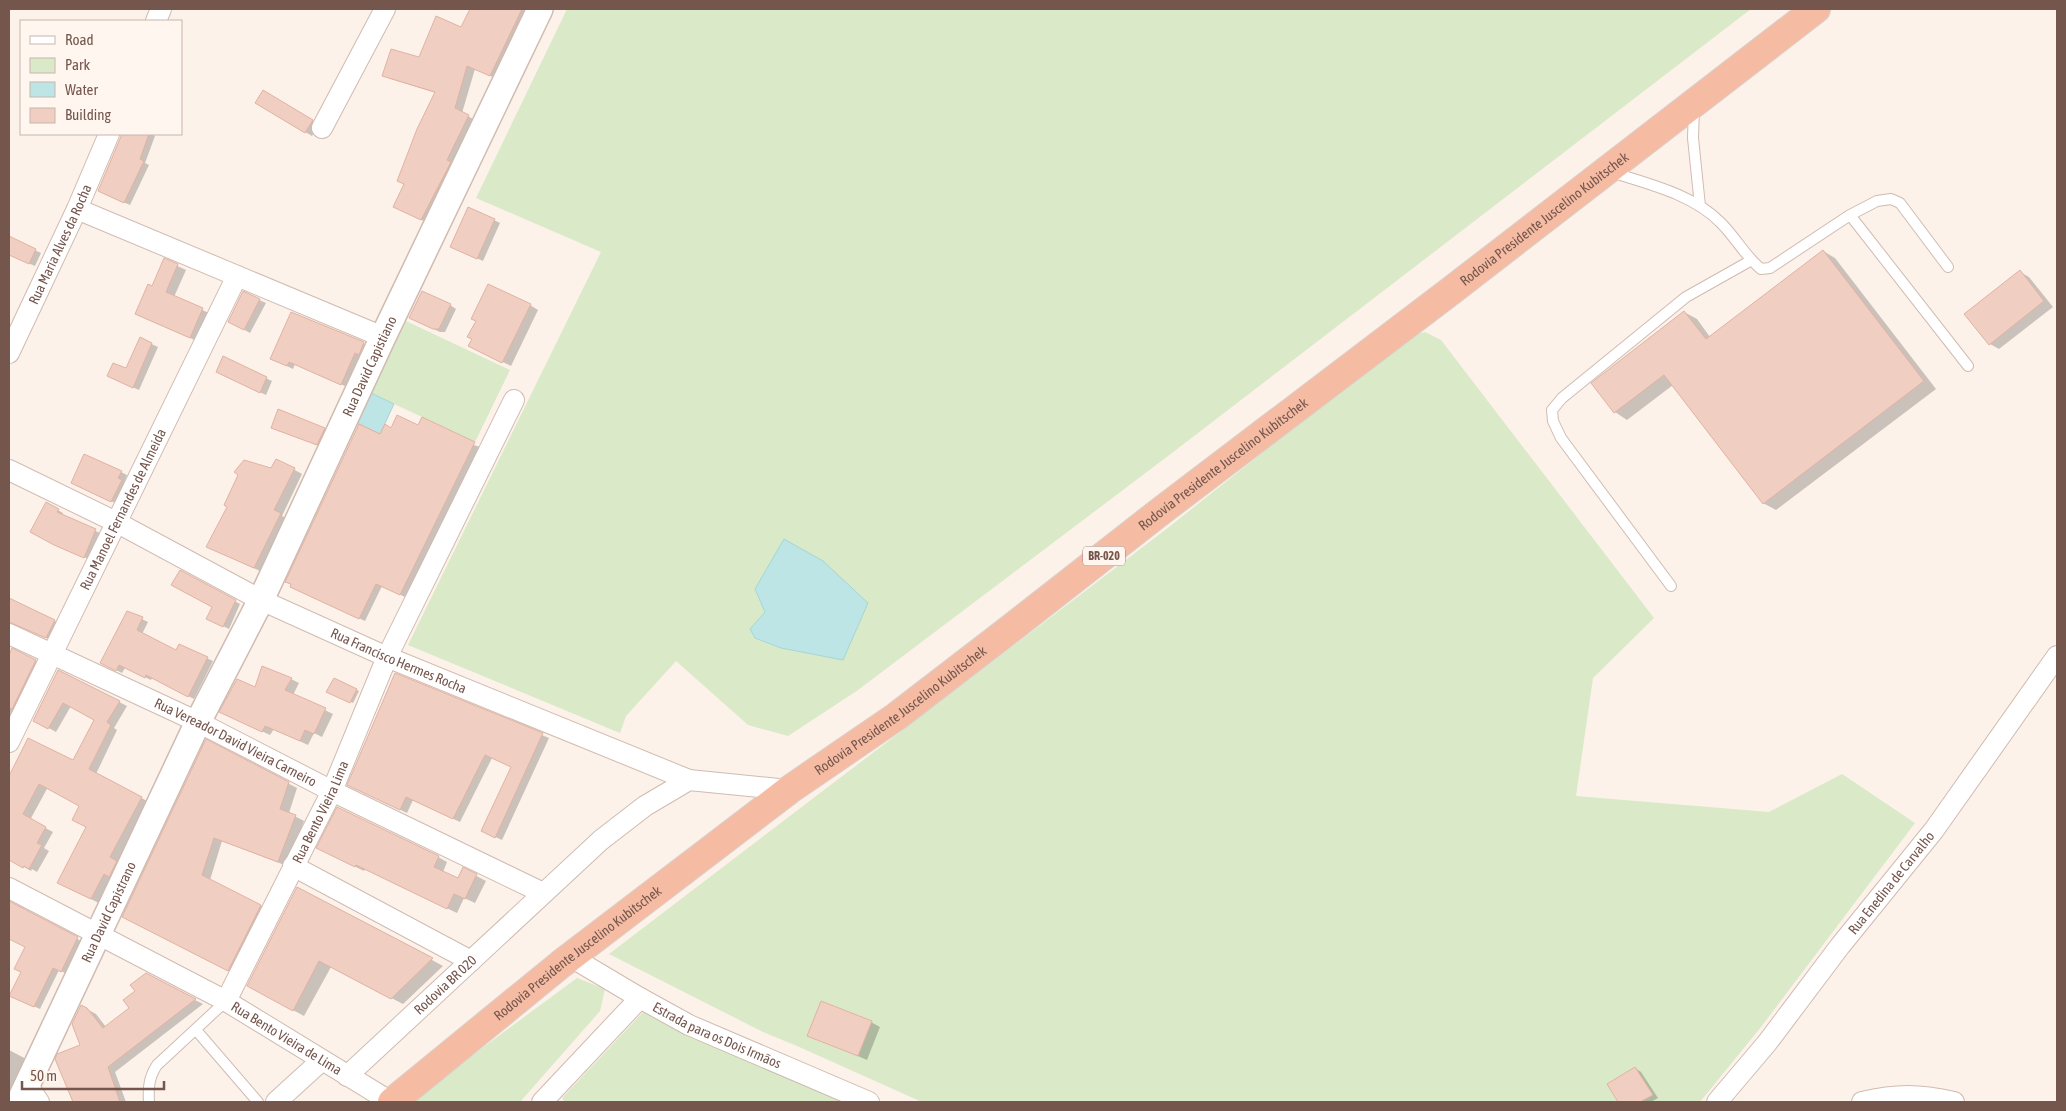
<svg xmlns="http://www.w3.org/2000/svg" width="2066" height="1111" viewBox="0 0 2066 1111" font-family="'Asap Condensed',sans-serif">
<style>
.green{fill:#dae9c7;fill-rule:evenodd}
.water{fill:#bde5e5;stroke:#a4d6d7}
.shadow{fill:#0003}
.building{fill:#f0cec1;stroke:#e2b2a2}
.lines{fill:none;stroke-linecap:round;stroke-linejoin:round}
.service-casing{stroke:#d0bbb1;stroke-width:12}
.minor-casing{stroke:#d0bbb1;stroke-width:22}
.tertiary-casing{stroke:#d0bbb1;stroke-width:28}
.trunk-casing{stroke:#d8d0cd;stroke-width:30}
.service{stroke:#fff;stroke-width:10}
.minor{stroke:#fff;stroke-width:20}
.tertiary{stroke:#fff;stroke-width:25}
.trunk{stroke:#f5bca3;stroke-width:28}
.labels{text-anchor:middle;stroke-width:4.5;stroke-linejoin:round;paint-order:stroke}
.shield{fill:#fef6ef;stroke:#9e867e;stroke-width:1}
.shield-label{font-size:12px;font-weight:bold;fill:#75564d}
.street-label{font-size:14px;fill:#75564d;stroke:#fef6ef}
</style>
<rect width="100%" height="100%" fill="#fcf2e9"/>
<path class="green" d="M 567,9 L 1751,9 L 1168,456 L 858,690 L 788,736 L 748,725 L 676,661 L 626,716 L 620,733 L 408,645 L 601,252 L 476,198 ZM 765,612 L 843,660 L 781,648 L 755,638 Z
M 406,321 L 510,370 L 475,442 L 371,393 Z
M 1425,332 L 1441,340 L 1654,618 L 1593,678 L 1576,796 L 1769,812 L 1842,774 L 1915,823 L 1761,1027 L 1700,1102 L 1640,1102 L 1652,1095 L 1635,1067 L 1607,1084 L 1618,1102 L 922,1102 L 797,1046 L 763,1032 L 609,954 L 1169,527 L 1409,336 Z
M 577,978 L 605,989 L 600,1011 L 520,1102 L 409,1102 Z
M 646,1009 L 860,1102 L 565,1102 L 562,1098 Z"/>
<path class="water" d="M 371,393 L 394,404 L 380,434 L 356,423 Z
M 784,539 L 823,561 L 868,603 L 843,660 L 781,648 L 755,638 L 750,629 L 765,612 L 755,589 Z"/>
<path class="shadow" d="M 472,9 L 531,9 L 497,79 L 475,69 L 462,113 L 475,120 L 428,223 L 402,211 L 406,184 L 436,93 L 391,79 L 384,75 L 420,59 L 462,28 L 467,14 Z
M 263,92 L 318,124 L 312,136 L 257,103 Z
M 121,134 L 151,134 L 155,136 L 145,163 L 149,165 L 130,205 L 105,194 L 121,139 Z
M 494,220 L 500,223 L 483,261 L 458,250 Z
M 9,238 L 41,253 L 35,266 L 9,255 Z
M 1823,251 L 1835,258 L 1936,389 L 1776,510 L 1763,503 L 1673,385 L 1627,420 L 1615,412 L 1593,383 L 1684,312 L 1697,319 L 1710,337 Z
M 165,260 L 186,270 L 174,297 L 211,314 L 199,342 L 136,314 L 153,288 Z
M 2020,272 L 2029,277 L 2053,307 L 1999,349 L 1990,344 Z
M 244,293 L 266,303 L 250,333 L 230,322 Z
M 450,305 L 456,309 L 445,332 L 440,332 L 416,321 Z
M 530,305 L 538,310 L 511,366 L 478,350 Z
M 292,313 L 370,347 L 365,357 L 361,355 L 347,387 L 295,364 L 293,369 L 272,359 Z
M 141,339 L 158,347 L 139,390 L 114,379 L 126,370 Z
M 223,358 L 272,381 L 266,395 L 223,375 Z
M 418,427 L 480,447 L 407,598 L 382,586 L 365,621 L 297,590 L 381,436 L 392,429 Z
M 325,429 L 330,432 L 323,447 L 278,430 Z
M 277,460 L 302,474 L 282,516 L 288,519 L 262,572 L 208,547 L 272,469 Z
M 121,472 L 127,475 L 124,483 L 127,485 L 117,504 L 79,486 Z
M 47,504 L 63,513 L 62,516 L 100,533 L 89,559 L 61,548 Z
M 181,572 L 240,604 L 229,629 L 213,621 L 214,607 Z
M 9,600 L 61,624 L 53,641 L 9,621 Z
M 142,619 L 148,622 L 142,634 L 176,652 L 180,646 L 213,661 L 194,699 L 152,678 L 151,680 L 125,668 L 122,673 L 108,666 Z
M 12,650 L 42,664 L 9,725 L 9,658 Z
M 58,671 L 127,706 L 114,728 L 117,730 L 96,774 L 149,802 L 117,862 L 124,866 L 99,903 L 66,887 L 87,827 L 81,806 L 48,787 L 30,820 L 53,832 L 44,848 L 49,851 L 37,872 L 32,869 L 31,871 L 9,858 L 9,779 L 29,739 L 74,762 L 96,720 L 71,706 L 56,732 L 34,720 Z
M 396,675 L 549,738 L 502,840 L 489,834 L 512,767 L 492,758 L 460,822 L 413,800 L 407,813 L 355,788 Z
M 291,679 L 299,683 L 293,695 L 333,714 L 322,737 L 314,733 L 308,745 L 274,729 L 270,735 L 229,716 Z
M 334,679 L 359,691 L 353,703 L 328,691 Z
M 206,741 L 297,788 L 289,813 L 304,821 L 287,866 L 222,841 L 210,880 L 269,910 L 237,975 L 132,921 Z
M 327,853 L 438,857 L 447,862 L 443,872 L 458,879 L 463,869 L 486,881 L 475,903 L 464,898 L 457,913 L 365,869 L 364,871 Z
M 297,889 L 432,960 L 443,966 L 403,1004 L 331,967 L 304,1016 L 260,992 Z
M 9,903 L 83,942 L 67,974 L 59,970 L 40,1009 L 17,999 L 26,947 L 9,938 Z
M 195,1000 L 203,1004 L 115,1072 L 126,1102 L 74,1102 L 57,1059 L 82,1046 L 81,1006 L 96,1014 L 106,1027 Z
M 871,1022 L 880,1027 L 867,1060 L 809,1035 Z
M 9,1050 L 30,1061 L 9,1102 Z
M 1635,1068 L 1641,1072 L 1658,1098 L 1651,1102 L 1619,1102 L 1609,1084 Z"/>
<path class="building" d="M 470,9 L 522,9 L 490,76 L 467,66 L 455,108 L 469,115 L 447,160 L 451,162 L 421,220 L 393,207 L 404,184 L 397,181 L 417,129 L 435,92 L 382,76 L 391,49 L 419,57 L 436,16 L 461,27 Z
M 263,90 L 313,120 L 305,133 L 255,103 Z
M 122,134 L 149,134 L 140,159 L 144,161 L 124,203 L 98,191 Z
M 468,207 L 495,219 L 477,259 L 450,247 Z
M 9,236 L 36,249 L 29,264 L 9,255 Z
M 1823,250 L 1924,381 L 1763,504 L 1664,375 L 1614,413 L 1591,383 L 1684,311 L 1706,339 Z
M 164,258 L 178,264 L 166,292 L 203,308 L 190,338 L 135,314 L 148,284 L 152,286 Z
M 2020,270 L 2044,301 L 1989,345 L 1964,314 Z
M 488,284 L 531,304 L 502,363 L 468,346 L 472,339 L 467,337 L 476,321 L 471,319 Z
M 243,291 L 260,299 L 244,330 L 228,322 Z
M 422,291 L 451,304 L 439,329 L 433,329 L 409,318 Z
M 291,312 L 364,342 L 359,355 L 355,353 L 341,385 L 289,362 L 287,366 L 270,359 Z
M 140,337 L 152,343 L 133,388 L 107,376 L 113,363 L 126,368 Z
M 223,356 L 267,377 L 260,393 L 216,372 Z
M 278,409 L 325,428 L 317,445 L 271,428 Z
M 397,415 L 418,425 L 422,417 L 475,442 L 400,595 L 376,584 L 359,619 L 290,587 L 291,584 L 285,582 L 359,424 L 380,434 L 385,424 L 391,428 Z
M 84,454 L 122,471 L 118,478 L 122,480 L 111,502 L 71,483 Z
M 276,459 L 295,468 L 274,510 L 281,513 L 254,568 L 206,547 L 227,507 L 224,505 L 238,475 L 234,472 L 244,460 L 271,468 Z
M 46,502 L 59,509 L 57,512 L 96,529 L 84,558 L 54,545 L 30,532 Z
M 180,570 L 236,600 L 223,627 L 206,619 L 212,607 L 171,585 Z
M 9,598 L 55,620 L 46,638 L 9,622 Z
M 127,611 L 143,617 L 137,630 L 176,650 L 179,644 L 208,657 L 188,697 L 146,675 L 145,678 L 119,665 L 116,671 L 100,663 Z
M 12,648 L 36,660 L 12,709 L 9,708 L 9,655 Z
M 262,666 L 292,678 L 285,690 L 326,708 L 314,734 L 305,730 L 300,741 L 265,726 L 262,732 L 219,712 L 237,679 L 255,687 Z
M 58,670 L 120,701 L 107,722 L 111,725 L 89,769 L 142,797 L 110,857 L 117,861 L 109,877 L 104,874 L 91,899 L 57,883 L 86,827 L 72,820 L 79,806 L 39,784 L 23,814 L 46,827 L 37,843 L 42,845 L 29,869 L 24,866 L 23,868 L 9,860 L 9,776 L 28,738 L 73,760 L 94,720 L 63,703 L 48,729 L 33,721 Z
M 395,673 L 543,733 L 495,838 L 481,831 L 511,767 L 485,755 L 453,819 L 406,797 L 400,810 L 347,785 Z
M 334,678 L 357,689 L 350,703 L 326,692 Z
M 206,739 L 289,782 L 280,809 L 296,815 L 278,862 L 214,838 L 202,875 L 261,905 L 228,971 L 122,917 Z
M 337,807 L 439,856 L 434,867 L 458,878 L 463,867 L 477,874 L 465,899 L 454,894 L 447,909 L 356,865 L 355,867 L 316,848 Z
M 297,887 L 433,958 L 391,999 L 319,961 L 293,1011 L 247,986 Z
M 9,901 L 78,937 L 61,972 L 53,968 L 34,1007 L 9,996 L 21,972 L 14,969 L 25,947 L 9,939 Z
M 146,973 L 196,999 L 108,1067 L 120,1102 L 73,1102 L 55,1059 L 57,1054 L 80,1045 L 72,1024 L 81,1005 L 87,1008 L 103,1028 L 129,1008 L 123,1000 L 135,991 L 130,985 Z
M 821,1001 L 872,1021 L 858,1056 L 807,1036 Z
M 1635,1067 L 1653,1095 L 1640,1102 L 1618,1102 L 1607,1084 Z"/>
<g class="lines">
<g class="service-casing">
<path id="service" d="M 1694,108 L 1693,138 L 1700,206
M 1611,172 C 1648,184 1693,194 1721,223 C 1736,238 1745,256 1761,269 L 1770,268 L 1850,215 L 1877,201 L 1891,199 L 1900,203 L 1948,267
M 1850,215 L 1968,366
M 1671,586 L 1561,438 L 1553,421 L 1552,410 L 1562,398 L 1686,297 L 1750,261
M 196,1030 L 258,1102
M 149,1102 C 148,1088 149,1077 157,1065 L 226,1001"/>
</g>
<g class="minor-casing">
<g id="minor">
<path d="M 156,21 L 161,9"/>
<path d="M 322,128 L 385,9"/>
<path d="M 77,209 L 383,337"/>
<path id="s1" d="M 9,353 L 77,209 L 109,134"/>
<path id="s2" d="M 9,470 L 116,522 L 261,600 L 387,657 L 689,780"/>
<path id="s3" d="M 9,634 L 198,722 L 332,791 L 543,893"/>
<path id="s4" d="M 9,742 L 237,276"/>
<path d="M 293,866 L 471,961"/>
<path id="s5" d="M 9,888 L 226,1001 L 332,791 L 387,657 L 514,400"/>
<path id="s6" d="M 571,957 L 640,998 L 689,1025 L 869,1102"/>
<path id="s7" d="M 226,1001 L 391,1102"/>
<path id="s8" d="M 347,1076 L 601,840 L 645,806 L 689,780 L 789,790"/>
<path d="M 27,1084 L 39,1102"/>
<path d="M 276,1102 L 321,1061"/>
<path d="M 542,1102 L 640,998"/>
<path id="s9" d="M 1717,1102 L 1767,1043 L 1840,946 L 1934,830 L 2057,656"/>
<path d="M 1862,1102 C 1897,1094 1918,1094 1954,1102"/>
</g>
</g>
<g class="tertiary-casing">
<g id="tertiary">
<path id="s10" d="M 19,1102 L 198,722 L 261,600 L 383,337 L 540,9"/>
</g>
</g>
<g class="trunk-casing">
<g id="trunk">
<path id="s11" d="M 392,1102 L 561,964 L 789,790 L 897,716 L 1005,633 L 1161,511 L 1452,290 L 1816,9"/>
</g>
</g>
<use href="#service" class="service"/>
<use href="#minor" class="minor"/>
<use href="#tertiary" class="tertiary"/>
<use href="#trunk" class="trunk"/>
</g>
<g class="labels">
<rect class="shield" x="1083" y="546.5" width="42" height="19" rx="4"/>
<g class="shield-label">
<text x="1104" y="560">BR-020</text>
</g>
<g class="street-label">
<text dy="5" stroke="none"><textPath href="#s11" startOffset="1452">Rodovia Presidente Juscelino Kubitschek</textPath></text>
<text dy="5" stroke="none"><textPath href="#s1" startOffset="120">Rua Maria Alves da Rocha</textPath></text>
<text dy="5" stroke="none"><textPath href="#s10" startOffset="815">Rua David Capistiano</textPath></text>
<text dy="5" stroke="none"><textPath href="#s11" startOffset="1048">Rodovia Presidente Juscelino Kubitschek</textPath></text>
<text dy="5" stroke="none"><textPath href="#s4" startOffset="259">Rua Manoel Fernandes de Almeida</textPath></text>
<text dy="5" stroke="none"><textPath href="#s2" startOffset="434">Rua Francisco Hermes Rocha</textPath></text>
<text dy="5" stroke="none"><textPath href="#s11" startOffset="642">Rodovia Presidente Juscelino Kubitschek</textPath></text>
<text dy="5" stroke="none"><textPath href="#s3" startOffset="251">Rua Vereador David Vieira Carneiro</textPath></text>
<text dy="5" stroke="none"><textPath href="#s5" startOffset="456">Rua Bento Vieira Lima</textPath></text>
<text dy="5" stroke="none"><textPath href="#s9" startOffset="280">Rua Enedina de Carvalho</textPath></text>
<text dy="5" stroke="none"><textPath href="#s10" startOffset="210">Rua David Capistrano</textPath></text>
<text dy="5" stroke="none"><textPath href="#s11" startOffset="238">Rodovia Presidente Juscelino Kubitschek</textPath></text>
<text dy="5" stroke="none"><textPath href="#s8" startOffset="134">Rodovia BR 020</textPath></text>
<text dy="5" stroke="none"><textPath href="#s6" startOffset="166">Estrada para os Dois Irmãos</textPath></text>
<text dy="5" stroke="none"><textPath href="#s7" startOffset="71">Rua Bento Vieira de Lima</textPath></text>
</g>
</g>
<rect width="2066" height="1111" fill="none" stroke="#75564d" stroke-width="20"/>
<rect x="20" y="20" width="162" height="115" fill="#fef6ef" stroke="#c7b6ae"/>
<rect x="30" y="36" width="25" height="8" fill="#ffffff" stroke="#c7b6ae"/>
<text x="65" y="45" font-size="15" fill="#75564d">Road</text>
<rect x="30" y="58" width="25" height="15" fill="#dae9c7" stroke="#c7b6ae"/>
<text x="65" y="70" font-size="15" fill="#75564d">Park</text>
<rect x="30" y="82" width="25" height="15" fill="#bde5e5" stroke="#c7b6ae"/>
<text x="65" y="95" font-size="15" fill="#75564d">Water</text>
<rect x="30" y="108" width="25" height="15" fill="#f0cec1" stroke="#c7b6ae"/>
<text x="65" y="120" font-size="15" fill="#75564d">Building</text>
<path d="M22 1081v8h142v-8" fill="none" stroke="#75564d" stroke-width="2.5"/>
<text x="30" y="1081" font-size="15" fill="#75564d" stroke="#fef6ef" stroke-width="4" paint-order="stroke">50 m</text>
</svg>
